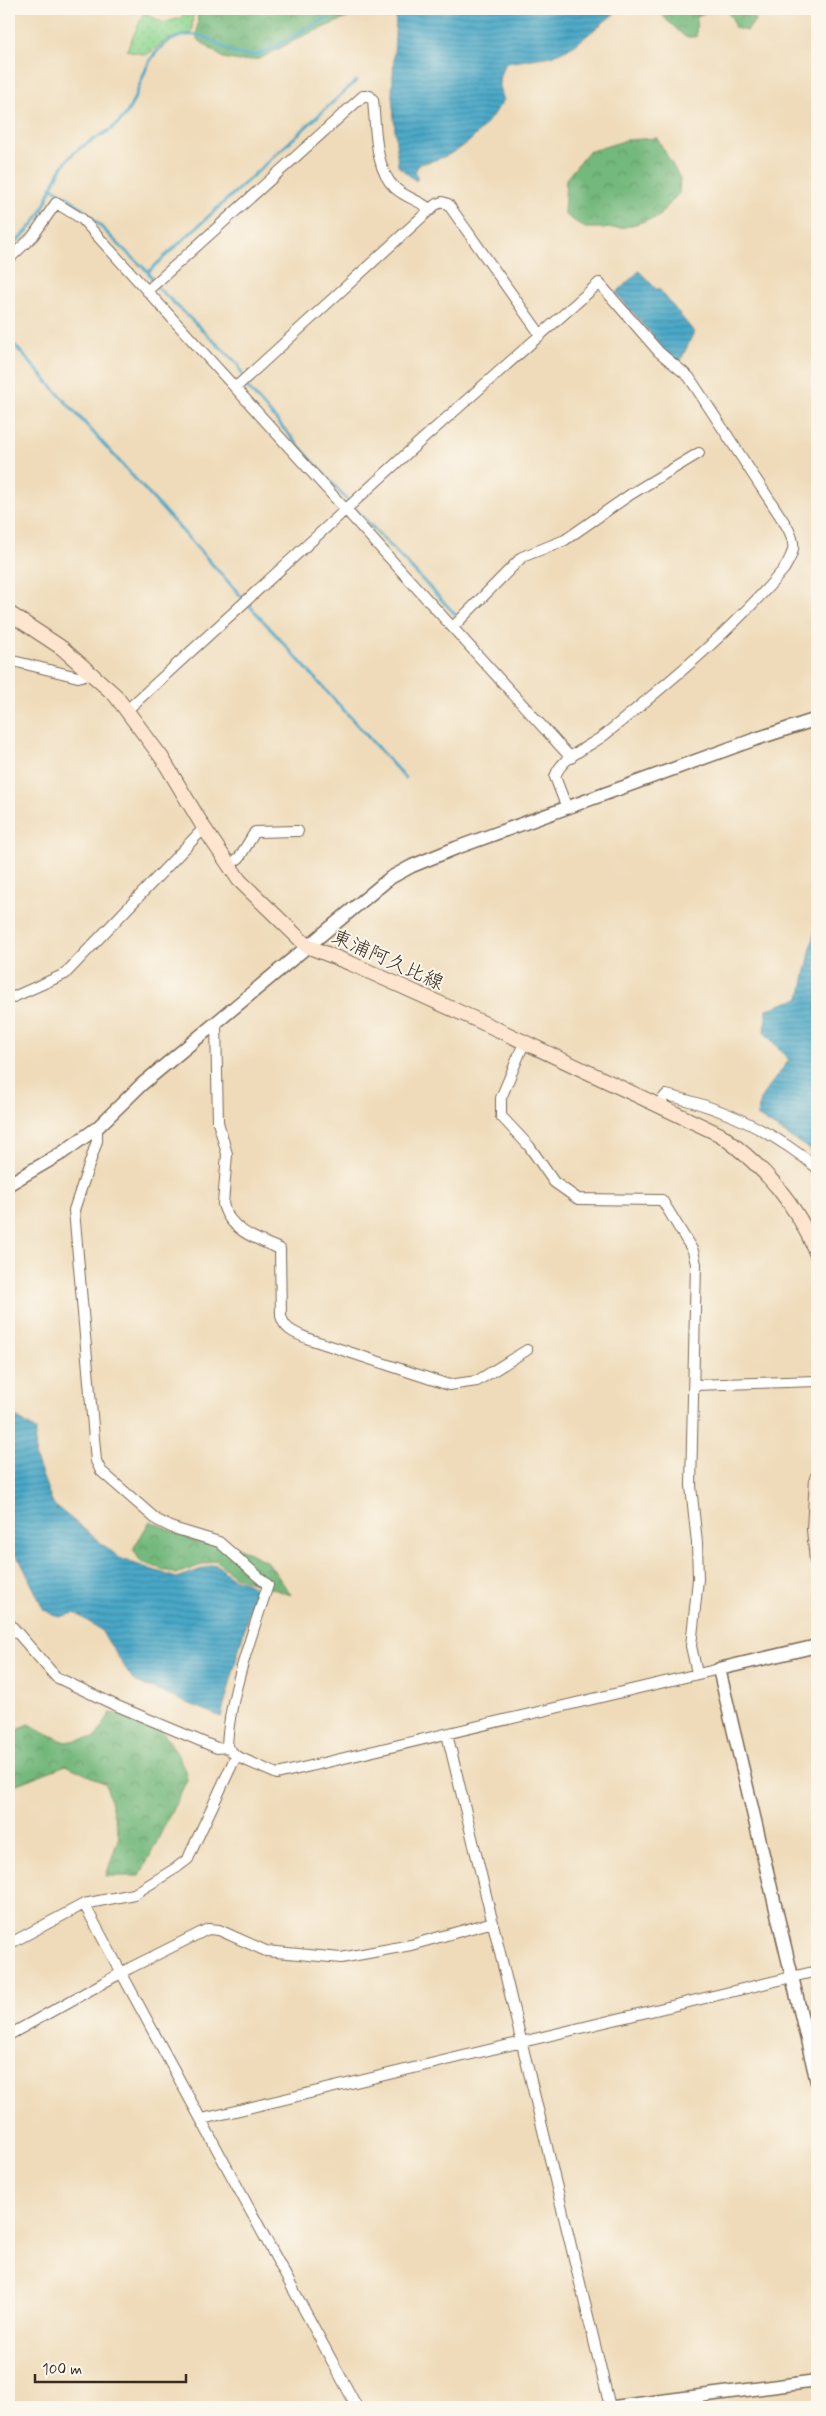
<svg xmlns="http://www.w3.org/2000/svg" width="826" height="2416" viewBox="0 0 826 2416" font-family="Mynerve,'Klee One',sans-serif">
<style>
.grass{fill:url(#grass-dots);stroke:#658058}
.forest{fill:url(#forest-crowns);stroke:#57714d}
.water{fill:url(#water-rules);stroke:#426872}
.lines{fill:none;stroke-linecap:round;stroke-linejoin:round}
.stream{stroke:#48a7c7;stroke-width:3}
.minor-casing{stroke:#7a6855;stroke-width:12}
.tertiary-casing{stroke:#7a6855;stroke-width:15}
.secondary-casing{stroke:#7a6855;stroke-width:16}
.minor{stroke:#fff;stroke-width:10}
.tertiary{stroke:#fff;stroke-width:12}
.secondary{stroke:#fde5d0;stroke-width:14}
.labels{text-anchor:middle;stroke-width:4;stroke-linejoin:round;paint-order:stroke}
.street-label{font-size:20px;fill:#3b2a1e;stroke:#fbf7ec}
</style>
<defs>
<pattern id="grass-dots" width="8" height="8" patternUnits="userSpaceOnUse" patternTransform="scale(1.25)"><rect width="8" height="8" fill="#8fd792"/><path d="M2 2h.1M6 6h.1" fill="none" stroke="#7cb97d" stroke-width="1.8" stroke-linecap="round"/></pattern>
<pattern id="forest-crowns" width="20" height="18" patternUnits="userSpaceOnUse" patternTransform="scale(1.25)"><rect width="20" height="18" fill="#73b87c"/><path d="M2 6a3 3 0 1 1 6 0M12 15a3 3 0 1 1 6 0" fill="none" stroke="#609665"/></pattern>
<pattern id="water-rules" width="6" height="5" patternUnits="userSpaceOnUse" patternTransform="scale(1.25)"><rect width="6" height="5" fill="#48a7c7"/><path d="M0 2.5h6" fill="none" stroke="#3d88a1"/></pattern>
</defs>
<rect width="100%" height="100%" fill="#fbf7ec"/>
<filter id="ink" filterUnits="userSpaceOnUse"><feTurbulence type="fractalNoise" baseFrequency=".02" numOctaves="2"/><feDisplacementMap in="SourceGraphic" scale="10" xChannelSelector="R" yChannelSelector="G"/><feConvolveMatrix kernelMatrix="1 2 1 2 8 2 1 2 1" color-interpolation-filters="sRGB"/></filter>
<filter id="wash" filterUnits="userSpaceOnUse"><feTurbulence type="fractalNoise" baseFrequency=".0096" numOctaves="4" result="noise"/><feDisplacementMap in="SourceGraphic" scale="20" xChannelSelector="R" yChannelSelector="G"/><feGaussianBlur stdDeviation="1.12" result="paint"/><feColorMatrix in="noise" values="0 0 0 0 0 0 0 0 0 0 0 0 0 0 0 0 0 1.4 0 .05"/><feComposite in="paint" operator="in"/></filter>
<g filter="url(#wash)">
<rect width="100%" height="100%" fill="#efdbba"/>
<path class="grass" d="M 188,9 L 193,9 L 192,32 L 167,40 L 146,55 L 127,50 L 144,12 L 163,23 L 181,18 Z"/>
<path class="forest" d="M 198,9 L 405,9 L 404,11 L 359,13 L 305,35 L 259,59 L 239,61 L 223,58 L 197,39 Z
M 655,9 L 714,9 L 697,16 L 696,37 L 685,37 Z
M 725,9 L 745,9 L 756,19 L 747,31 L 735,28 L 732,18 Z
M 657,138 L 680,178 L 679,193 L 658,217 L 622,228 L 585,228 L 564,214 L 566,179 L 588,152 L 627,140 Z
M 150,1521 L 196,1542 L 229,1543 L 268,1562 L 291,1595 L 234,1576 L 216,1560 L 176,1574 L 141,1562 L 133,1549 Z
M 111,1713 C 122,1716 147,1720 156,1726 C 168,1736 186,1765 187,1780 L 140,1876 L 106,1876 L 119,1836 L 106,1784 L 66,1765 L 9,1787 L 9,1735 L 28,1724 L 65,1742 L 96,1737 Z"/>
<path class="water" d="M 409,9 L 620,9 L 575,45 L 552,56 L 506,63 C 497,77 498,85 504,100 C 479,135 462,156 419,164 L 415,172 L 418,179 L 416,181 L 398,166 L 392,95 L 396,16 Z
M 639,271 L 656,289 L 659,289 L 694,332 L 680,362 L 667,353 L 616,293 Z
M 817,920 L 817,1154 L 757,1116 L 762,1096 L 789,1060 L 764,1032 L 767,1009 L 800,998 Z
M 9,1412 L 36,1430 L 35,1456 L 53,1504 L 121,1559 L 177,1578 L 216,1564 L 232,1578 L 246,1582 L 255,1589 L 221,1717 L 134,1681 L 100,1629 L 75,1613 L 59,1617 L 44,1610 L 21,1562 L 9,1548 Z"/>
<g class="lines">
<path class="stream" d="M 51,187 C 79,202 92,218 114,240 C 125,251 137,261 148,272 L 356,81
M 9,248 C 23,236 35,225 43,208 C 52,189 57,170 72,155 C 87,139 110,135 124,117 C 144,92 140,54 174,39 C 211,22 223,61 255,55 C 270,52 283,42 296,35 C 314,24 331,15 351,9
M 148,272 L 157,287 L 238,364 L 247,387 L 355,509 L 455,614
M 9,339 L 405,778"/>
</g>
</g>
<g filter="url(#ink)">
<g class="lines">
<g class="minor-casing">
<path id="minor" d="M 9,259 L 33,236 L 56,203 L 82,219 L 571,758
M 147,291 L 363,96 L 370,96 L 373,100 C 376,127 374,169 395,188 C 406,198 421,201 431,210
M 235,388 L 435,205 L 442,202 L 448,204 L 540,334
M 453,627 L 522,557 L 565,540 L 631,494 L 699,453
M 9,660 L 78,677 L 93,673
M 127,710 L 415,446 L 599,283 L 659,352 L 689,377 L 786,525 C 797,544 795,551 784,569 C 731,632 670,681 607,733 C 592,746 561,756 555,777 L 567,808
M 229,865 L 239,858 L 255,832 L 298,831
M 9,999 L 65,974 L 204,828
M 216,1023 L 218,1122 L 227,1154 L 223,1204 C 229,1230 258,1240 280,1249 L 281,1316 C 285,1331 296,1333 309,1339 L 449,1385 L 477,1381 L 527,1350
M 524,1043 L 501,1098 L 501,1116 L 529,1146 L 554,1182 L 578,1199 L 662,1200 L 693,1251 L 696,1264 L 691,1486 L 697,1543 L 698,1579 L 691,1646 L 697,1673
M 658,1105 L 666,1095 C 721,1107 774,1132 817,1168
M 97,1128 L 97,1141 L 74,1210 L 96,1461 L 101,1471 L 157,1520 L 173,1528 L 219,1542 L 268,1585 C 252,1635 229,1696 227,1747
M 694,1385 L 817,1381
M 9,1623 L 56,1677 L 115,1705 L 217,1748 L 227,1747 L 236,1756 L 277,1774 L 719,1669
M 447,1734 L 610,2407
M 84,1904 L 357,2407
M 9,1944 L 84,1904 L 134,1894 L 176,1868 L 188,1859 L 191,1852 L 236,1756
M 9,2035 L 130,1968 L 208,1929 L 219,1930 L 266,1951 L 341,1958 L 411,1945 L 493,1922
M 202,2119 L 817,1971"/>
</g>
<g class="tertiary-casing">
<path id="tertiary" d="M 9,1184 L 62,1153 L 97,1128 L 141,1085 L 390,878 L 412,866 L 456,848 L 753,740 L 817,719
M 817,1646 L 719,1669 L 817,2082
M 614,2407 L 817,2381"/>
</g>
<g class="secondary-casing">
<path id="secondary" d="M 9,613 L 62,648 L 115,695 L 162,758 L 204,828 L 239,880 L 307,946 L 352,964 L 488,1025 L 721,1135 C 765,1168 797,1203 817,1255
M 817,1478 L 814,1529 L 817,1561"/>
</g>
<use href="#minor" class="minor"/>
<use href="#tertiary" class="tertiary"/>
<use href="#secondary" class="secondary"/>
</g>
</g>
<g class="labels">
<g class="street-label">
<text transform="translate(388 959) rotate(24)" y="7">東浦阿久比線</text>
</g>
</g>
<rect width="826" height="2416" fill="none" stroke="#fbf7ec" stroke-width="30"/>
<path d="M35 2374v8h151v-8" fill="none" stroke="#3b2a1e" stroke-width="2.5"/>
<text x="42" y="2374" font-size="15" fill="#3b2a1e" stroke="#fbf7ec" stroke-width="4" paint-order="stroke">100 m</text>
</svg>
